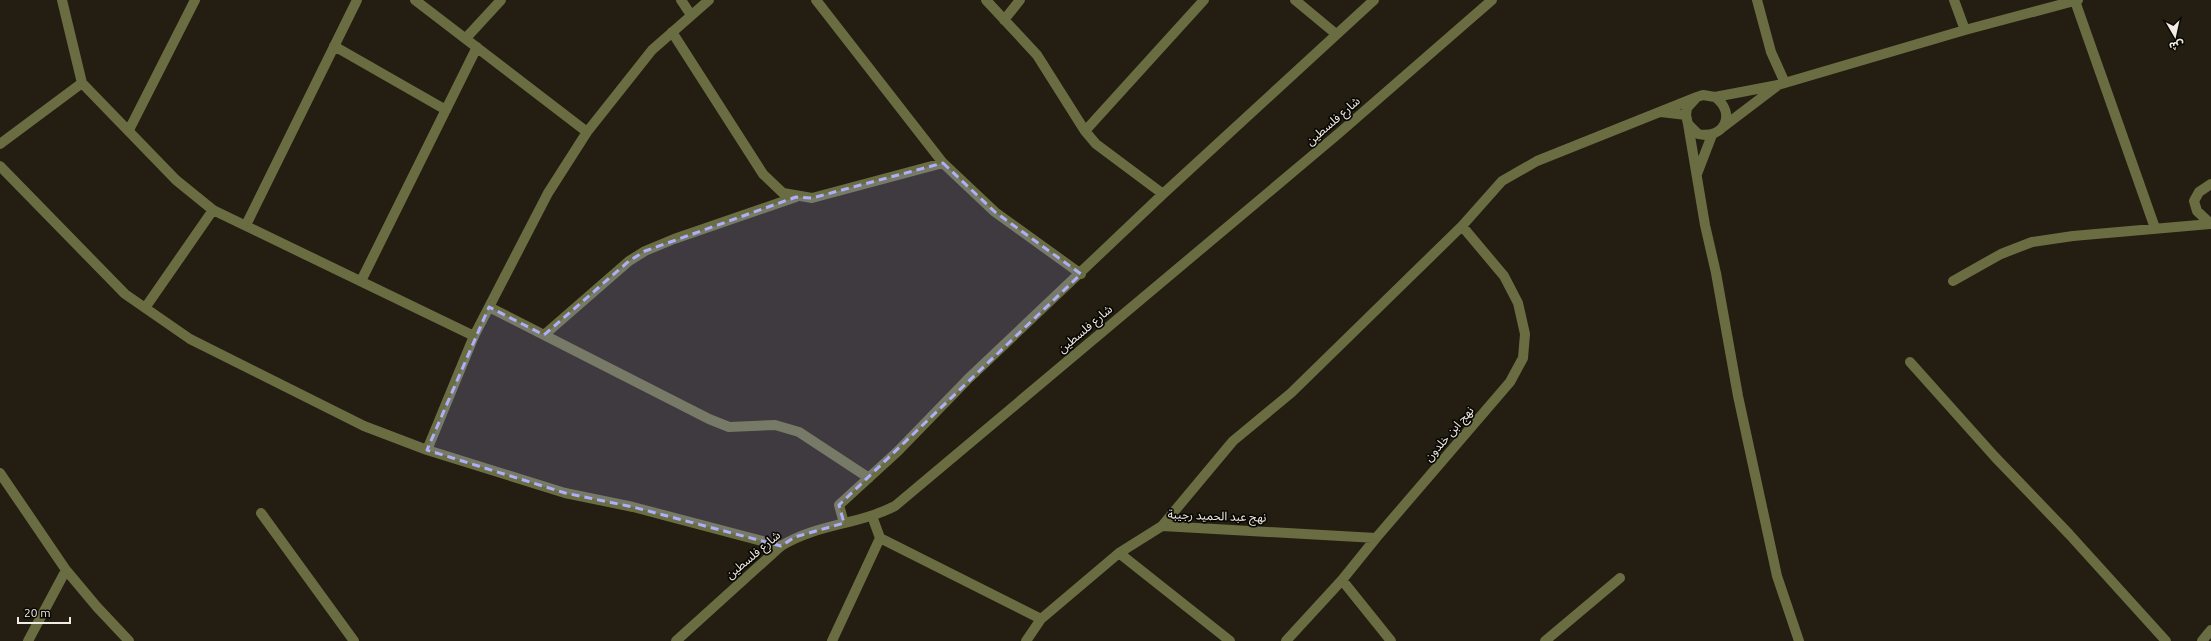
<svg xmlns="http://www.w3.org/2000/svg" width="2211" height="641" viewBox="0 0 2211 641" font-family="Ubuntu,'Noto Sans Arabic',sans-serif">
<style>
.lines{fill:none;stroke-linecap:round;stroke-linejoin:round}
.minor{stroke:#6a6d41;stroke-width:10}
.tertiary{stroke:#6a6d41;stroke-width:10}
.marked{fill:#adaffb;fill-opacity:0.2;stroke:#adaffb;stroke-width:3;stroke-dasharray:8 5;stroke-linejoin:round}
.labels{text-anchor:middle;stroke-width:3.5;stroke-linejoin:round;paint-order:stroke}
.street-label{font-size:12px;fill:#f0ebe3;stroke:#0a0804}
</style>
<rect width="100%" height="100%" fill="#241d11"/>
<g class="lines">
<path class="minor" d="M 62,0 L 82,83 L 176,180 L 213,210 L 474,336
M 415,0 L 587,132
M 681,0 L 691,15
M 816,0 L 943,163 L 995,212 L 1081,274
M 986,0 L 1037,55 L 1085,131 L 1096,144 L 1163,194
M 1295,0 L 1336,34
M 1757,0 L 1771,52 L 1785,83
M 1954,0 L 1965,30
M 2075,1 L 2155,228
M 1004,20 L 1020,0
M 672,32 L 763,174 L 783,193 L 812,198 L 943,163
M 466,38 L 501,0
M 334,46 L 446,110
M 1715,97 C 1737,113 1724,140 1698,134 L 1688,124 L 1686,115 L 1687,108 L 1697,97 L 1703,95 L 1715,97 L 1778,85 L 1965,30 L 2078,0
M 1661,112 L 1686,115
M 1688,124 L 1705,225 L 1716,273 L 1738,396 L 1777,576 L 1799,641
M 1723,127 L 1777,86
M 129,130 L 195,0
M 1085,131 L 1204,0
M 0,144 L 82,83
M 0,166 L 125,294 L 190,339 L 364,426 L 427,450 L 565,493 L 633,507 L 781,546
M 1697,174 L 1712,135
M 2211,184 L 2199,192 L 2194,201 L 2197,211 L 2211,224
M 246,225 L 357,0
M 361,281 L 477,47
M 1953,281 L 2001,254 L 2032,242 L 2073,236 L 2210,224
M 489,307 L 709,419 L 729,427 L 775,425 L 799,432 L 869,478
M 145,308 L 213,210
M 544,335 L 629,261 L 645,251 L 674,239 L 796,197
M 1910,362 L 1995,457 L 2069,534 L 2166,641
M 427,450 L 474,336 L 548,193 L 587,132 L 652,50 L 709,0
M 0,473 L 66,570 L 97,607 L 129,641
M 261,513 L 354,641
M 872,516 L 880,538 L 1041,619 L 1026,641
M 844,523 L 839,505 L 898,451 L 968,379 L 1163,194 L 1374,0
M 1162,526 L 1233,441 L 1291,393 L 1462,226 L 1502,181 L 1537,161 L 1697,97
M 1119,553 L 1230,641
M 1041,619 L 1119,553 L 1162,526 L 1376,538
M 28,641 L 66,570
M 832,641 L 880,538
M 1286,641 L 1342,580
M 1391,641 L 1342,580 L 1376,538 L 1510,382 L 1523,358 L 1525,334 L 1518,303 L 1504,276 L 1462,226
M 1545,641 L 1620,578
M 2202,641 L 2211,630"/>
<path class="tertiary" d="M 676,641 L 781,546 C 816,524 858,525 895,506 L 1338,134 L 1492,0"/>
</g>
<path class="marked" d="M 943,163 L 995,212 L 1081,274 L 839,505 L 844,523 L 795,537 L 781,546 L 633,507 L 565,493 L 427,450 L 489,307 L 544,335 L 629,261 L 645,251 L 796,197 L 812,198 Z"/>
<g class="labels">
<g class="street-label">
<text transform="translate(1333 121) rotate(-41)" y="4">شارع فلسطين</text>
<text transform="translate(1085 329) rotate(-40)" y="4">شارع فلسطين</text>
<text transform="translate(1449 434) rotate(-49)" y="4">نهج ابن خلدون</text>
<text transform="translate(1217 516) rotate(2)" y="4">نهج عبد الحميد رجيبة</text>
<text transform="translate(753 555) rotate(-40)" y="4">شارع فلسطين</text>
</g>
</g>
<g transform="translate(2175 36) rotate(171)" stroke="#0a0804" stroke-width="3" paint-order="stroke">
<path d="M0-3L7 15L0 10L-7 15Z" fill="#f0ebe3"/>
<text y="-6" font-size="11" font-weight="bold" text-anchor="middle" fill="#f0ebe3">ش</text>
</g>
<path d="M18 617v6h52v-6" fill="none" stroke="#f0ebe3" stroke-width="2"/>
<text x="24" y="617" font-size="12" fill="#f0ebe3" stroke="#0a0804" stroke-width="3" paint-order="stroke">20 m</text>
</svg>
